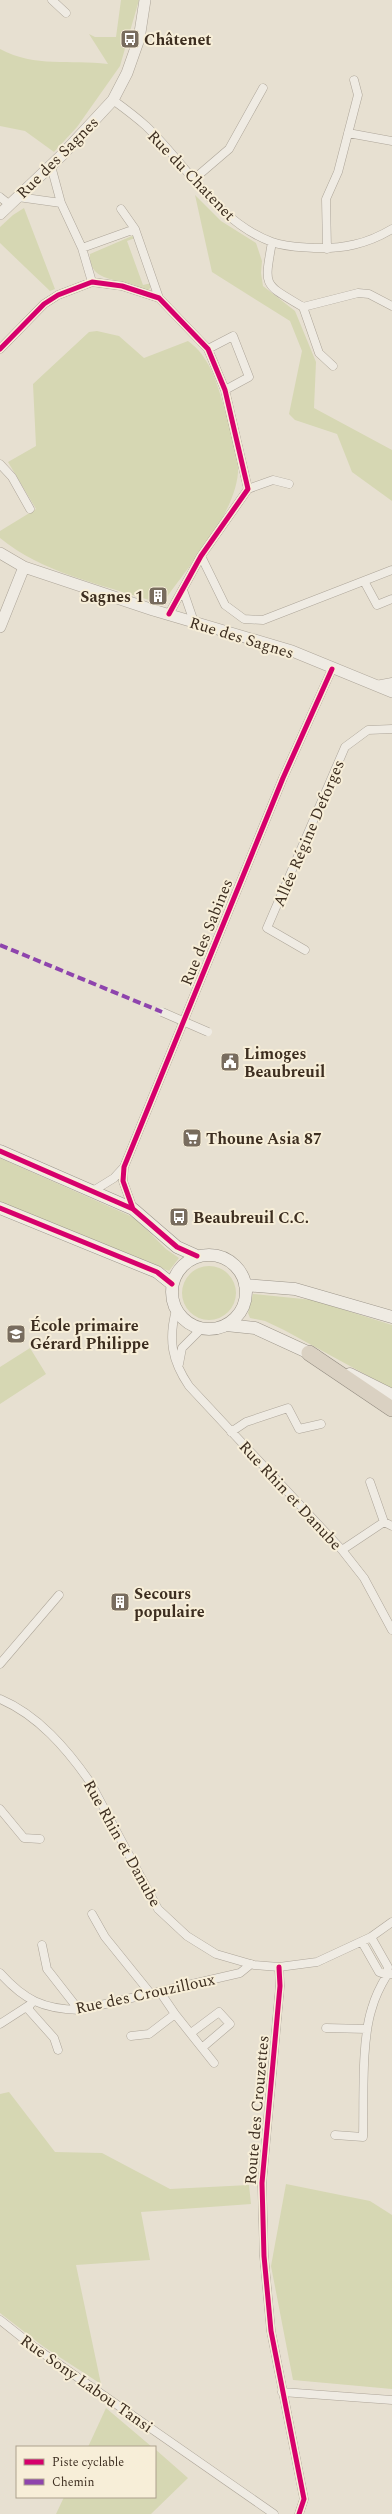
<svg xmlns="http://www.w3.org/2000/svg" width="392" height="2514" viewBox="0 0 392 2514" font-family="Spectral,serif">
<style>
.green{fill:#d6d7b3}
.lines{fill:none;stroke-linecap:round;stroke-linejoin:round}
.minor-casing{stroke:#ada599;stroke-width:9}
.tertiary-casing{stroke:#ada599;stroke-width:12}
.secondary-casing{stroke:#9c958a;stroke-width:13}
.motorway-casing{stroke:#928b80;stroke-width:16}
.minor{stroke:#efebe3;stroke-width:8}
.tertiary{stroke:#efebe3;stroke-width:11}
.secondary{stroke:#efebe3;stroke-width:12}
.motorway{stroke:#dad1c2;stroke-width:15}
.minor-bridge-casing{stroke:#ada599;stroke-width:9;stroke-linecap:butt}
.minor-bridge{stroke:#efebe3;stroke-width:8}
.quiet{stroke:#8e44ad;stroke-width:4;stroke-dasharray:8 4;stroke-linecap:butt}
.cycleway-casing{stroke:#f7eed8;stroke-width:8}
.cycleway{stroke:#d6006c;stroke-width:5}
.labels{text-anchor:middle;stroke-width:4;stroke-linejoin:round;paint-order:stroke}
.poi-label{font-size:16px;font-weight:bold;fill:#3d2e20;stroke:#f7eed8;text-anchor:start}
.street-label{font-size:16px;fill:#3d2e20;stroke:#f7eed8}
</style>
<rect width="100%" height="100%" fill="#e7e0d1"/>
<path class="green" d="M 121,0 L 139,0 L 120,66 L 77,127 L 54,152 L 25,131 L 0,126 L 0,49 C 36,68 69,59 108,64 L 89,34 L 95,37 L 116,37 Z
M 195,195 L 221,221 L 256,243 L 262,261 L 261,273 L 263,286 L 295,311 L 316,362 L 314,408 L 392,450 L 392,501 L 352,472 L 337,434 L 295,420 L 289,414 L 302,351 L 290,321 L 212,272 Z
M 24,208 L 55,289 L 50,291 L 0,243 L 0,227 L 13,215 Z
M 132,236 L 135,238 L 127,241 L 143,285 L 152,283 L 149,290 C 143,290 137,286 131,284 C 113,279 88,279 90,254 Z
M 97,331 L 119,336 L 144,358 L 188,341 C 209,356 216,380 223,403 C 228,422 236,443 238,462 C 242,507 192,561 167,597 L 149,600 C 99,584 41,572 0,538 L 0,531 L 36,509 L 8,462 L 36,446 L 33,384 L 89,332 Z
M 0,1158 L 135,1218 L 166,1249 L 179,1258 L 169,1271 L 0,1202 Z
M182 1293a27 27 0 1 1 54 0a27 27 0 1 1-54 0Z
M 253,1294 L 313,1300 L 392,1325 L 392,1389 L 284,1330 L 265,1321 L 250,1318 L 248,1313 Z
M 30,1348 L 46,1374 L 0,1404 L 0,1367 Z
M 9,2092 L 55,2152 L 102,2153 L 170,2189 L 249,2185 L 251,2204 L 141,2212 L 150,2260 L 76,2265 L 101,2384 L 44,2347 L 0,2313 L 0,2094 Z
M 286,2184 L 370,2201 L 392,2215 L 392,2389 L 293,2380 L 271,2266 Z
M 106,2408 L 152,2447 L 88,2447 Z
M 155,2449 L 188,2478 L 151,2514 L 56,2514 L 64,2497 L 155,2497 Z"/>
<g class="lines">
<g class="minor-casing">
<path id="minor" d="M 52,0 L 66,13
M 113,100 C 124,108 136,117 146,126 C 187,165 217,222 272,242 C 285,247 300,247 314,248 C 343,249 367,244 392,229
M 348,133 L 392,141
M 51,166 L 61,203 L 82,248 L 92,282
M 194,179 L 229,149 L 263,88
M 0,197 L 10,205
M 18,197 L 61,203
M 121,209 L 135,229 L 159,298
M 272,242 C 264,288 263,283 303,307 L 319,353 L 333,366
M 82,248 L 135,229
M 327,249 L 326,199 L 338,172 L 358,95 L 354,80
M 303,307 L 358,293 L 369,294 L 392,306
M 0,349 L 44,304 L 58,295 L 92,282 L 122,286 L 159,298 L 208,349 L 225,390 L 248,489 L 201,556 L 169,614
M 208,349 L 233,336 L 249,377 L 225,390
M 0,464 L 12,477 L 30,509
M 248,489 L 273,480 L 289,484
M 201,556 L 225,605 L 244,619 L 263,620 L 392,570
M 364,581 L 377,605 L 392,599
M 183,590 L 194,622
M 376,685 L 392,682
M 305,950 L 267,928 L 345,747 L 368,730 L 392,729
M 93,1191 L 114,1178 L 124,1167
M 133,1209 L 123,1181 L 124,1167 L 283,778 L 332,669
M 176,1310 C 168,1340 172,1361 189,1386 L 342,1550 L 364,1578 L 392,1630
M 179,1364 L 182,1348 L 202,1328
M 231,1432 L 246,1422 L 288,1408 L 299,1429 L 321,1424
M 370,1482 L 384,1522
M 342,1550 L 384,1522 L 392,1526
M 0,1664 L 59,1595
M 0,1699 C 38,1715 67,1749 90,1782 L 158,1909 L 187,1936 L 216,1954 L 254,1965 L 279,1967 L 317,1962 L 371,1937 L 392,1922
M 0,1809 L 24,1838 L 40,1839
M 92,1914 L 105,1937 L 151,1994
M 362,1942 L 379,1972 L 387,1975 L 388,1967 L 371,1937
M 42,1945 L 47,1969 L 79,2010
M 279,1967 L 280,1986 L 262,2183 L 264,2256 L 271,2331 L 304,2499 L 299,2514
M 0,1973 C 24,2000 43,2009 79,2010 L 240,1973 L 251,1964
M 160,1992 L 175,2014
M 29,2006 L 29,2010 L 54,2038 L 58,2050
M 0,2024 L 31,2004
M 326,2028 L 367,2029
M 191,2033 L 219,2012 L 230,2024 L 203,2047
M 131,2036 L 149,2034 L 175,2014 L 214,2063
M 335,2135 L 363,2137 C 364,2101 361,2041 372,2008 C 375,1997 381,1985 387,1975 L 392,1974
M 0,2320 L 34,2347 L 274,2514
M 282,2392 L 392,2400"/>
</g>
<g class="tertiary-casing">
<path id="tertiary" d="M 0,214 L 62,155 L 113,100 L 127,73 L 139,39 L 145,0
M 0,553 L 24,567 L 153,610 L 292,651 L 392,692
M 0,627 L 24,567"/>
</g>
<g class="secondary-casing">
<path id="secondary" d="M 0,1151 L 133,1209 L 177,1247 L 197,1256
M 0,1208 L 157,1272 L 172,1284
M172 1292a37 37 0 1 1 74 0a37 37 0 1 1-74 0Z
M 245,1285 L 295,1289 L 392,1317
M 226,1325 L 255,1328 L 316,1356
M 350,1374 L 392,1395"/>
</g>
<g class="motorway-casing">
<path id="motorway" d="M 309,1353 L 392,1409"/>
</g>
<use href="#minor" class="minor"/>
<use href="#tertiary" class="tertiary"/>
<use href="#secondary" class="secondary"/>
<use href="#motorway" class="motorway"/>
<g class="minor-bridge-casing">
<path id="minor-bridge" d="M 162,1012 L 208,1032"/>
</g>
<use href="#minor-bridge" class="minor-bridge"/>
<path class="quiet" d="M 0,945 L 162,1012"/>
<g class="cycleway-casing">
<path id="cycleway" d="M 0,349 L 44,304 L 58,295 L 92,282 L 122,286 L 159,298 L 208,349 L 225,390 L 248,489 L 201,556 L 169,614
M 0,1151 L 133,1209 L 177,1247 L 197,1256
M 0,1208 L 157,1272 L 172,1284
M 133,1209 L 123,1181 L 124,1167 L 283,778 L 332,669
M 279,1967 L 280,1986 L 262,2183 L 264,2256 L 271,2331 L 304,2499 L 299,2514"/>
</g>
<use href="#cycleway" class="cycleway"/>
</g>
<defs>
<g id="bus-square" transform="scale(1)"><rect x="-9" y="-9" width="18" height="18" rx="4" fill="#786c5e" stroke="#f7eed8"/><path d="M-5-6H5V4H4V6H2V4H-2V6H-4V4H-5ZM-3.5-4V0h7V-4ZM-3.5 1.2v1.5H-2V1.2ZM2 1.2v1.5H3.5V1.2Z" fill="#fff"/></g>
<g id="building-square" transform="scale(1)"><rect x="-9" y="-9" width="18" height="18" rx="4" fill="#786c5e" stroke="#f7eed8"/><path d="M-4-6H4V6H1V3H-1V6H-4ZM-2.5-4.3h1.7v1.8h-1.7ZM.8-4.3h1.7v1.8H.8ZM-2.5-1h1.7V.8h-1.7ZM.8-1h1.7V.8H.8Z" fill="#fff"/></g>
<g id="civic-square" transform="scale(1)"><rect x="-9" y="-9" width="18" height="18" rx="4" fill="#786c5e" stroke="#f7eed8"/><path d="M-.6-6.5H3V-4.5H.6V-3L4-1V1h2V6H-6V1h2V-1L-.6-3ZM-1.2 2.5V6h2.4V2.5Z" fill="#fff"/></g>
<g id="supermarket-square" transform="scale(1)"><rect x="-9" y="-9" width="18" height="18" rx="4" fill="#786c5e" stroke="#f7eed8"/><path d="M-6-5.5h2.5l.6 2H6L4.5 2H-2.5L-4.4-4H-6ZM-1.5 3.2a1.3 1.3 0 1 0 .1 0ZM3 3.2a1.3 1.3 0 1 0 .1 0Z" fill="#fff"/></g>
<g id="school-square" transform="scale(1)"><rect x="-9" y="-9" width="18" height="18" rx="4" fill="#786c5e" stroke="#f7eed8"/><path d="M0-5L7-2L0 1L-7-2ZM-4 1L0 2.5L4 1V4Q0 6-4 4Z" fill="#fff"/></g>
</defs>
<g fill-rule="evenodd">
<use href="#bus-square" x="130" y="39"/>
<use href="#building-square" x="158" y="596"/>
<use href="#civic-square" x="230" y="1062"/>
<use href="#supermarket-square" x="192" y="1138"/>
<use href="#bus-square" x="179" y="1217"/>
<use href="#school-square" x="16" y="1334"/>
<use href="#building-square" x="120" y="1602"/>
</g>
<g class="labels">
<g class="poi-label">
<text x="144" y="45">Châtenet</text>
<text x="144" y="602" text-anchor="end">Sagnes 1</text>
<text x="244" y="1059">Limoges<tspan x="244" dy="18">Beaubreuil</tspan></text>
<text x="206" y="1144">Thoune Asia 87</text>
<text x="193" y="1223">Beaubreuil C.C.</text>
<text x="30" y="1331">École primaire<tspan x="30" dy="18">Gérard Philippe</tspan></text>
<text x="134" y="1599">Secours<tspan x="134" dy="18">populaire</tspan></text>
</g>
<g class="street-label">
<text transform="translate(57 157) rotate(-45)" y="6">Rue des Sagnes</text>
<text transform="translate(192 175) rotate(46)" y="6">Rue du Chatenet</text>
<text transform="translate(242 637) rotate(17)" y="6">Rue des Sagnes</text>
<text transform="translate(308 833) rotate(-67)" y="6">Allée Régine Deforges</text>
<text transform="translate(206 932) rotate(-68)" y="6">Rue des Sabines</text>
<text transform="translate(291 1495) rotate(47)" y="6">Rue Rhin et Danube</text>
<text transform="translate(123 1843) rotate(61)" y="6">Rue Rhin et Danube</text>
<text transform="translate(145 1993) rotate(-12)" y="6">Rue des Crouzilloux</text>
<text transform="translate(256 2110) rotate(-85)" y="6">Route des Crouzettes</text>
<text transform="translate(87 2383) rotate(35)" y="6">Rue Sony Labou Tansi</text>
</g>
</g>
<rect x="16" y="2446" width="140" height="52" fill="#f7eed8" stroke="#ada18e"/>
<rect x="24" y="2459" width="20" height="6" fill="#d6006c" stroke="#ada18e"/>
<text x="52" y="2466" font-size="12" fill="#3d2e20">Piste cyclable</text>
<rect x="24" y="2479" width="20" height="6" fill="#8e44ad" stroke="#ada18e"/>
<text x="52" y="2486" font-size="12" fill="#3d2e20">Chemin</text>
</svg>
